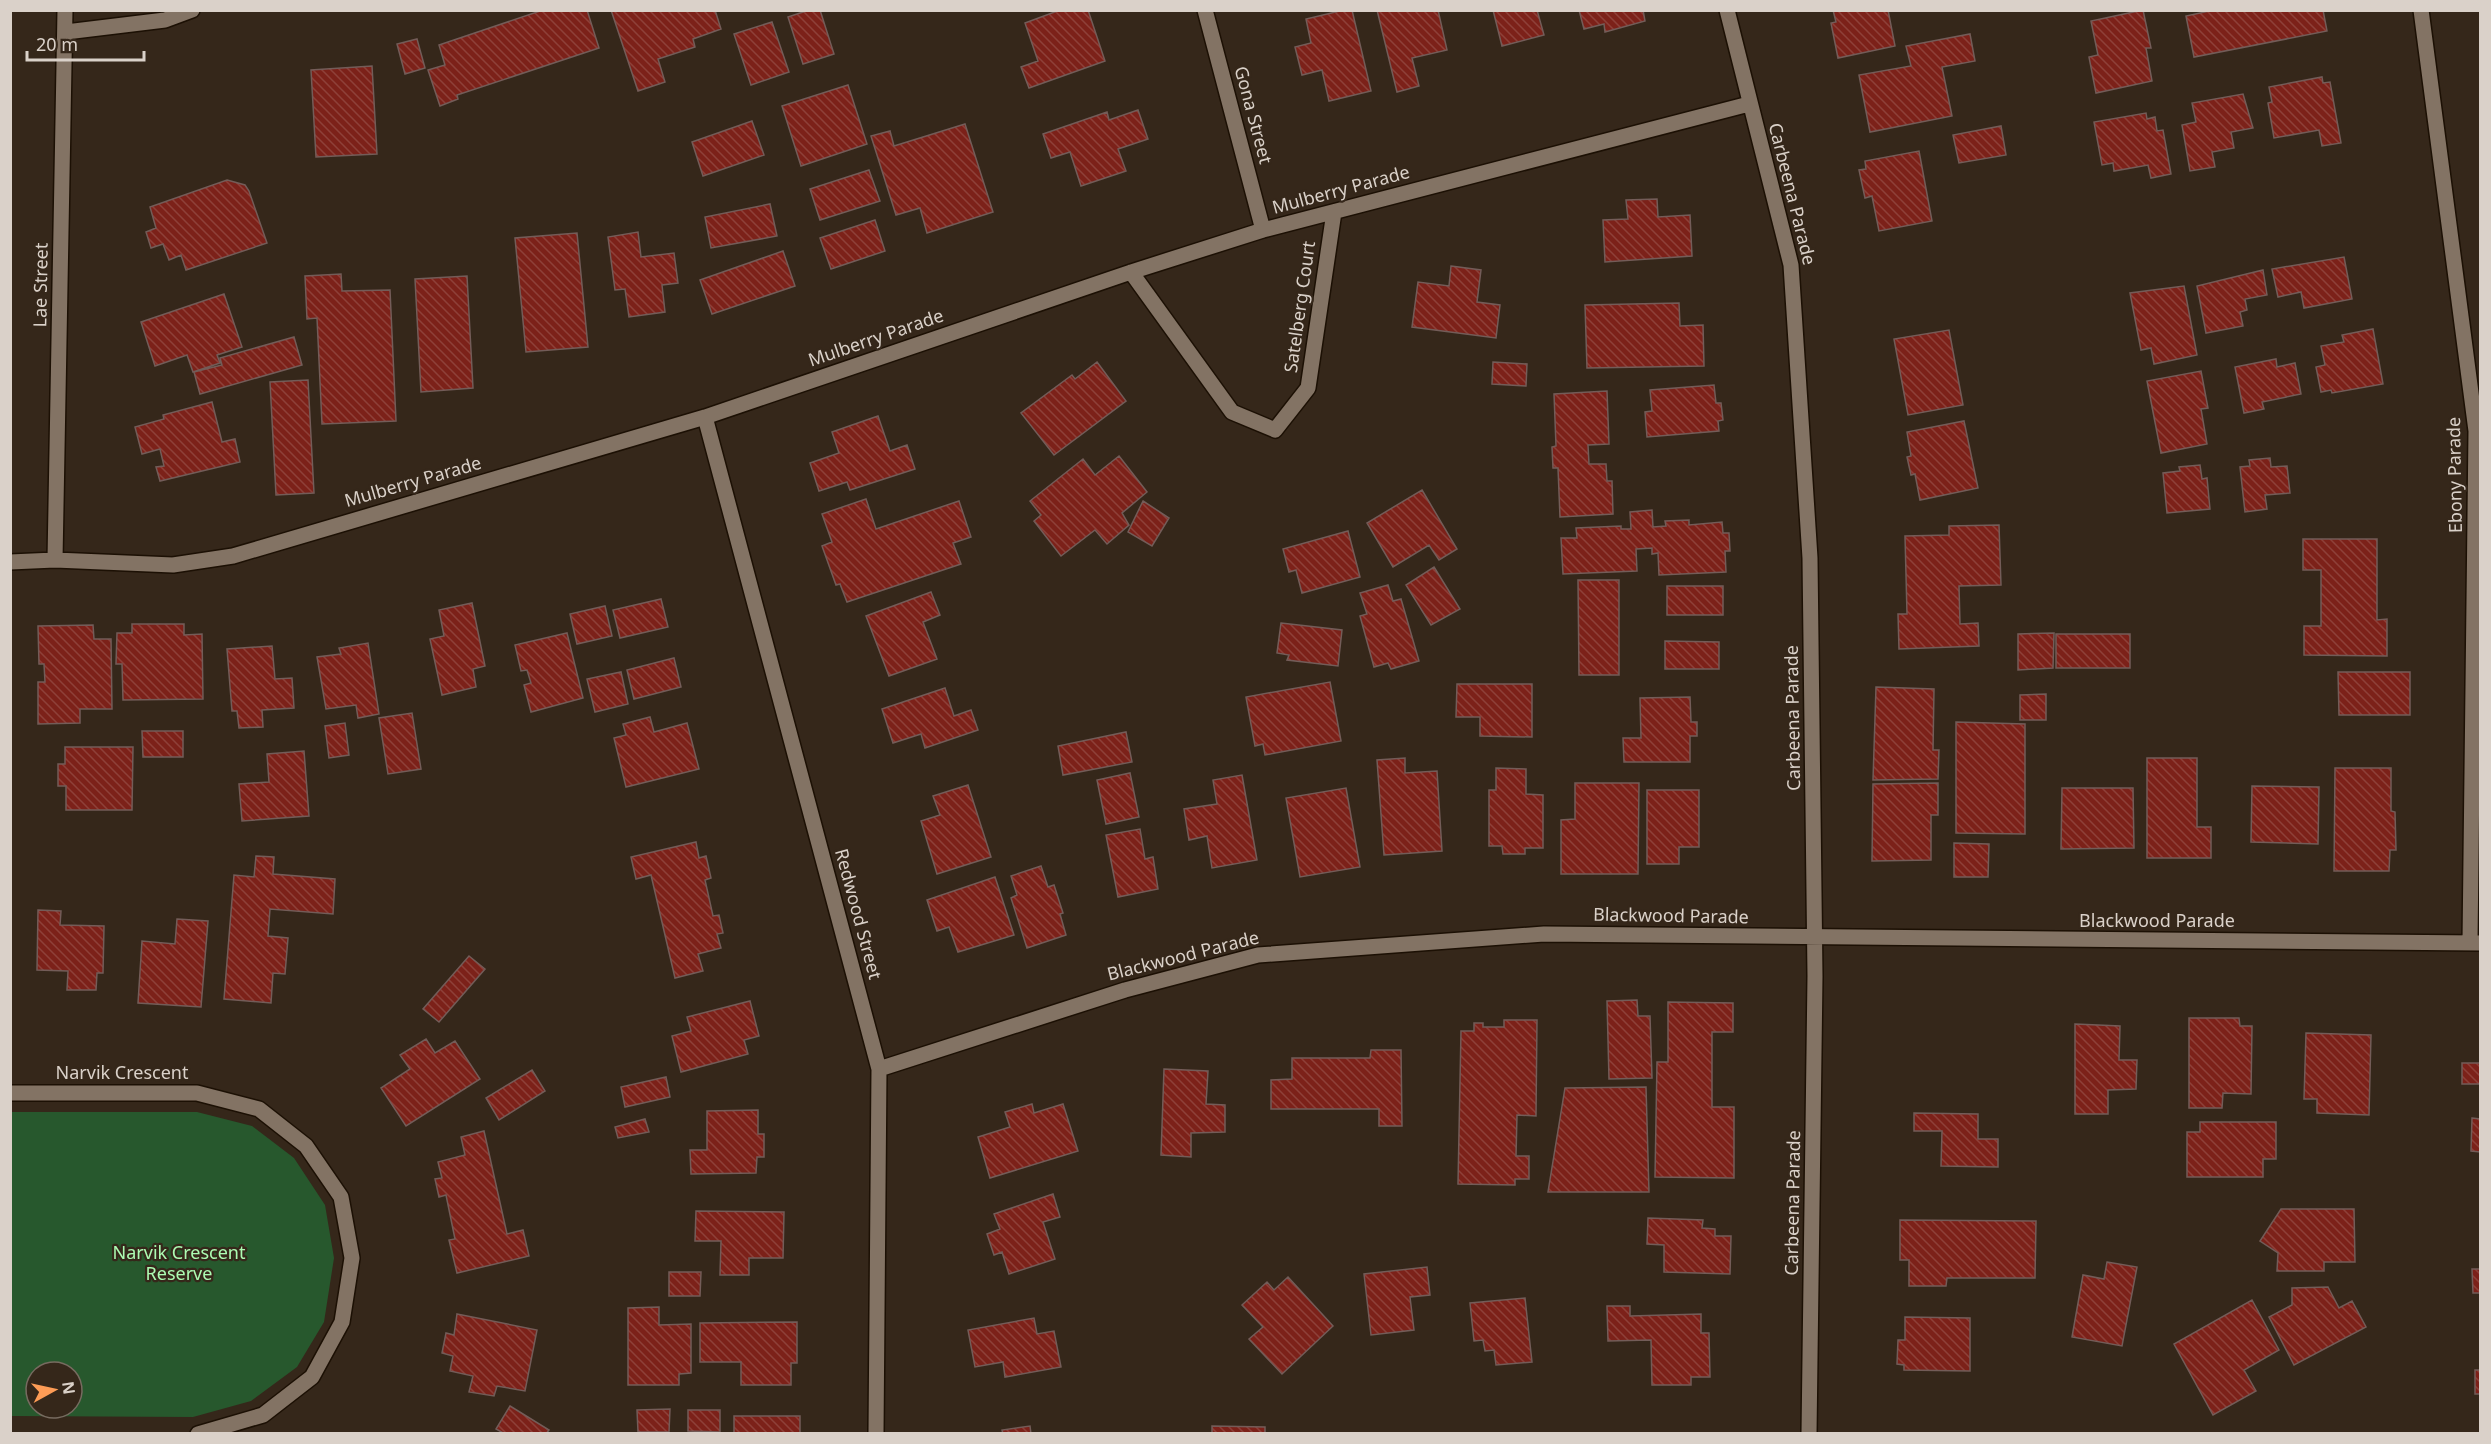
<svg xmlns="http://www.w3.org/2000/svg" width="2491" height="1444" viewBox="0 0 2491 1444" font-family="'Noto Sans',sans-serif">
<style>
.park{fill:#27582d;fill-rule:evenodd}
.building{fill:url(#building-back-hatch);stroke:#735c58;stroke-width:1.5}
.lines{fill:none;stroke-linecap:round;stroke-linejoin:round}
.minor-casing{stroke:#1c1004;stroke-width:18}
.minor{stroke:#837364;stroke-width:15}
.labels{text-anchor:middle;stroke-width:4.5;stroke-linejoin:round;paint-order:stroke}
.street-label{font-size:18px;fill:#dad1c9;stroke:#35271a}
.park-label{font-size:18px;fill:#acfbb2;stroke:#35271a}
</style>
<defs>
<pattern id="building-back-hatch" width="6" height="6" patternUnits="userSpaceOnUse" patternTransform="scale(1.5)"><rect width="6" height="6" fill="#7c2119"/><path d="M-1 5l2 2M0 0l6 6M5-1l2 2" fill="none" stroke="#8e4039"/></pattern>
</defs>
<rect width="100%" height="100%" fill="#35271a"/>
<path class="park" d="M 11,1112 L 197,1112 L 252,1126 L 294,1158 L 325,1205 L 334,1258 L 324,1322 L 297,1367 L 251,1401 L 193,1417 L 11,1416 ZM 36,1372 L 72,1372 L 72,1408 L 36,1408 Z"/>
<path class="building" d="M 543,10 L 587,10 L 599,48 L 457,95 L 458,99 L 440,106 L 428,70 L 445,65 L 439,45 Z
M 611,10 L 715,10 L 721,29 L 693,39 L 695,47 L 658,59 L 665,82 L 638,91 Z
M 809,10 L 820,10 L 834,54 L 803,64 L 788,17 Z
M 1060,10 L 1088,10 L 1105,61 L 1029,88 L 1021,67 L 1038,61 L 1025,23 Z
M 1344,10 L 1352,10 L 1371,91 L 1329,101 L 1322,70 L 1302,75 L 1295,47 L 1311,43 L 1306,19 Z
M 1377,10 L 1438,10 L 1447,50 L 1412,58 L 1419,86 L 1397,92 Z
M 1493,10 L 1537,10 L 1544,35 L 1502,46 Z
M 1579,10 L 1643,10 L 1645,21 L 1605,32 L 1604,24 L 1584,29 Z
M 1833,10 L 1888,10 L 1895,46 L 1838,58 L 1831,23 L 1836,22 Z
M 2143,10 L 2151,48 L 2146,48 L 2152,81 L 2096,93 L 2089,57 L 2098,55 L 2091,21 Z
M 2214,10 L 2323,10 L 2327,31 L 2194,57 L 2186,16 Z
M 772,22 L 789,72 L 751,85 L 734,34 Z
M 1970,34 L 1975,61 L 1942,67 L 1952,116 L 1870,132 L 1859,75 L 1911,66 L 1906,46 Z
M 417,39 L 425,68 L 405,74 L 397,44 Z
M 372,66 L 377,154 L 316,157 L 311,70 Z
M 2322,77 L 2323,83 L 2330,82 L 2341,143 L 2322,146 L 2319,130 L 2274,138 L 2268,103 L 2272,102 L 2269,87 Z
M 848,85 L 867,144 L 801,166 L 782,106 Z
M 2243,94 L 2253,128 L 2231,132 L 2234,148 L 2212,152 L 2215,167 L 2190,171 L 2182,125 L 2196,122 L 2192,103 Z
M 1138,110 L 1148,139 L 1118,149 L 1126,171 L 1081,186 L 1070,152 L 1051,158 L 1043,134 L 1107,112 L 1109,120 Z
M 2146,113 L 2147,119 L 2155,117 L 2157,131 L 2163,130 L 2171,174 L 2151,178 L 2148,165 L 2114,171 L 2113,163 L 2102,165 L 2094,122 Z
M 752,121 L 764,155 L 703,176 L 692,142 Z
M 965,124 L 993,212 L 927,233 L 920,208 L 896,215 L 871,136 L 890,131 L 894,146 Z
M 2001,126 L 2006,155 L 1959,163 L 1953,135 Z
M 1919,151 L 1932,221 L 1879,231 L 1872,196 L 1865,198 L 1859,170 L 1866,169 L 1865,161 Z
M 869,170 L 880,201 L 820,220 L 810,189 Z
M 227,180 L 245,185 L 249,191 L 267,243 L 186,270 L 181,255 L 169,260 L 163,244 L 151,248 L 146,232 L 156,228 L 150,207 Z
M 1657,199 L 1658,217 L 1690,215 L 1692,256 L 1605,262 L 1603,220 L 1628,219 L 1626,200 Z
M 770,204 L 777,236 L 711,248 L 705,217 Z
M 875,220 L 885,251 L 831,269 L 820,238 Z
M 638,232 L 641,257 L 674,253 L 678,283 L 662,285 L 665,312 L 629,317 L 625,289 L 615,290 L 608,237 Z
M 577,233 L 588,347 L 526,352 L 515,238 Z
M 783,251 L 795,286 L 712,314 L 700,280 Z
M 2344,257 L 2352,299 L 2304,308 L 2301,292 L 2278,297 L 2272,269 Z
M 1451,266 L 1481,270 L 1477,302 L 1500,305 L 1496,338 L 1412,327 L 1418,282 L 1449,286 Z
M 2263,270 L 2267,295 L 2245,299 L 2247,310 L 2240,312 L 2243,326 L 2206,333 L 2197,286 Z
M 341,274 L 342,291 L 390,290 L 396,421 L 322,424 L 317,318 L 307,319 L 305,276 Z
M 467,276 L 473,388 L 421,392 L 415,279 Z
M 2184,286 L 2197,355 L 2154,364 L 2151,348 L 2141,350 L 2130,293 Z
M 224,294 L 242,347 L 217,355 L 220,363 L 193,372 L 187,355 L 155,366 L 141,322 Z
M 1679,303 L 1680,326 L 1703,325 L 1704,366 L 1587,368 L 1585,305 Z
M 2373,329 L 2383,384 L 2332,393 L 2331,390 L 2321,392 L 2316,367 L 2325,365 L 2321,346 L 2344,342 L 2342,335 Z
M 1949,330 L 1963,405 L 1908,415 L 1894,339 Z
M 294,337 L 302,365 L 200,394 L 194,372 L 222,365 L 220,358 Z
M 2276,359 L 2277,367 L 2295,363 L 2301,394 L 2262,402 L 2264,409 L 2244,413 L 2235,367 Z
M 1097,362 L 1126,401 L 1054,455 L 1021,413 L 1072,375 L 1075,379 Z
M 1493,362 L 1527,364 L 1526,386 L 1492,384 Z
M 2201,371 L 2208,408 L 2201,409 L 2207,444 L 2161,453 L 2147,381 Z
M 308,380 L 314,493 L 276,495 L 270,382 Z
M 1714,385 L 1716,403 L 1721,403 L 1723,420 L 1718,421 L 1719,431 L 1647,437 L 1645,412 L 1652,411 L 1650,390 Z
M 1607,391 L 1609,444 L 1588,445 L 1589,464 L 1606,464 L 1607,481 L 1612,481 L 1613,514 L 1560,517 L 1558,468 L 1553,468 L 1552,447 L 1556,446 L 1554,394 Z
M 212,402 L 222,442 L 235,439 L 240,462 L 160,481 L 156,467 L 164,466 L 160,449 L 142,454 L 135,427 L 164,419 L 163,415 Z
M 878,416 L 890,451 L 907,445 L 915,469 L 850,490 L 847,482 L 819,491 L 810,463 L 839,453 L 832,432 Z
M 1964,421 L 1978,488 L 1920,500 L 1915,474 L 1911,475 L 1907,457 L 1911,456 L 1907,432 Z
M 1119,456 L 1147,492 L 1122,513 L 1129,525 L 1107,544 L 1095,530 L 1061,556 L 1034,521 L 1041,515 L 1030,501 L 1083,459 L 1095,475 Z
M 2270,458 L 2271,467 L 2287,466 L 2290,493 L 2265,495 L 2267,509 L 2245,512 L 2240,467 L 2250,466 L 2249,460 Z
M 2200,465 L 2202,479 L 2207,478 L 2210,509 L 2167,513 L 2163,473 L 2180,471 L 2179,467 Z
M 1422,490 L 1457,549 L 1439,560 L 1429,545 L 1393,567 L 1367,523 Z
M 866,499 L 876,529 L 959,501 L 971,537 L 953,543 L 961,564 L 847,602 L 840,584 L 836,585 L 822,546 L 832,542 L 822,514 Z
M 1143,501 L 1169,518 L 1152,546 L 1128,532 Z
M 1652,510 L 1653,527 L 1666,526 L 1665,521 L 1689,520 L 1689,525 L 1722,522 L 1723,533 L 1729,533 L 1730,551 L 1725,551 L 1726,572 L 1659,575 L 1658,553 L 1652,554 L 1652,548 L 1636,549 L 1637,571 L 1563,574 L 1561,538 L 1577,538 L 1576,528 L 1621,526 L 1621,529 L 1631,529 L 1630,512 Z
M 1999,525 L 2001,585 L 1959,586 L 1960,624 L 1978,623 L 1979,646 L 1899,649 L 1898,614 L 1907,614 L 1905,536 L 1949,535 L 1949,526 Z
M 1348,531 L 1360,577 L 1302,593 L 1296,570 L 1289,572 L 1283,549 Z
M 2303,539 L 2377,539 L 2377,620 L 2387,619 L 2387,656 L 2304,655 L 2304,626 L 2321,626 L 2321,570 L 2303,570 Z
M 1434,567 L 1460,609 L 1431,625 L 1406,585 Z
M 1578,580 L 1619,580 L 1619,675 L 1579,675 Z
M 1388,585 L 1393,601 L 1401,599 L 1419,661 L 1391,669 L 1388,663 L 1374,667 L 1360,616 L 1367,614 L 1360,593 Z
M 1667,586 L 1723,586 L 1723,615 L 1667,615 Z
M 931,592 L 940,615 L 923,622 L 937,659 L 889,676 L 866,616 Z
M 661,599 L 668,627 L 620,638 L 613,610 Z
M 472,603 L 485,666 L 473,669 L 476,687 L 442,695 L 430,639 L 444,636 L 439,610 Z
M 605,606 L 612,636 L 577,644 L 570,614 Z
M 1281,623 L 1342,630 L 1338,666 L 1287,660 L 1289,655 L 1277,653 Z
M 132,624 L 184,624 L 184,635 L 202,634 L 203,699 L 123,700 L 122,664 L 116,664 L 117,633 L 132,633 Z
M 93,625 L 94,639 L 111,639 L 112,709 L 80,709 L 80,723 L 38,724 L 38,682 L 45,682 L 44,664 L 39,664 L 38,626 Z
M 567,633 L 583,698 L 531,712 L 524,685 L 531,683 L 527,670 L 521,671 L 515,645 Z
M 2054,633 L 2053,668 L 2018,670 L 2018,634 Z
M 2056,634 L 2130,634 L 2130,668 L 2056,668 Z
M 1665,641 L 1719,642 L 1719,669 L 1665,669 Z
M 368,643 L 379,714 L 358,718 L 356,705 L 326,709 L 317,657 L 341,654 L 339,648 Z
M 272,646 L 275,679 L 292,678 L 294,708 L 262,710 L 263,727 L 239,728 L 237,711 L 232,711 L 227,649 Z
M 674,658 L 681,687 L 634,699 L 627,670 Z
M 621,672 L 628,704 L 595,712 L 587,679 Z
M 2338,672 L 2410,672 L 2410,715 L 2339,715 Z
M 1330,682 L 1341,741 L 1265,755 L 1263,744 L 1255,746 L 1246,697 Z
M 1457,684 L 1532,684 L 1532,737 L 1480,736 L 1480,717 L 1456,717 Z
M 1876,687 L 1934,689 L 1933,750 L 1939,750 L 1938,779 L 1873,780 Z
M 945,688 L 954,716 L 971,710 L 978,730 L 925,748 L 921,734 L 893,743 L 882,709 Z
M 2046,694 L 2046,720 L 2020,720 L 2020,695 Z
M 1690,697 L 1691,722 L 1697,722 L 1697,736 L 1690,736 L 1690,762 L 1624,762 L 1623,738 L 1641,738 L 1640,698 Z
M 412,713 L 421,769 L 388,774 L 379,718 Z
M 650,717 L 654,732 L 687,723 L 699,769 L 626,787 L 614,738 L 626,735 L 623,724 Z
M 1956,722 L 2025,724 L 2025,834 L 1956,833 Z
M 345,723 L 349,755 L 329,758 L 325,726 Z
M 142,731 L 183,731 L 183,757 L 143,757 Z
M 1126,732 L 1132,762 L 1063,775 L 1058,746 Z
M 65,747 L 133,747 L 132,810 L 66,810 L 66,786 L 58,786 L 58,764 L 65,764 Z
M 304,751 L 309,816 L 242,821 L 239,784 L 269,782 L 267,754 Z
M 1405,758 L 1405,773 L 1437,771 L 1442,851 L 1384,855 L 1377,760 Z
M 2147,758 L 2197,758 L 2197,827 L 2211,827 L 2211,858 L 2147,858 Z
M 1496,768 L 1526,769 L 1526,794 L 1543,795 L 1543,848 L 1525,848 L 1525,854 L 1503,854 L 1502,846 L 1489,846 L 1489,790 L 1496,790 Z
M 2335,768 L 2391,768 L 2391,811 L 2395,812 L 2396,850 L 2390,850 L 2389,871 L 2334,871 Z
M 1130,773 L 1139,817 L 1106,824 L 1097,780 Z
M 1242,775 L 1257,860 L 1212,868 L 1207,836 L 1189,840 L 1184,809 L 1217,804 L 1213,780 Z
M 1575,783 L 1639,783 L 1638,874 L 1561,874 L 1561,820 L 1575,819 Z
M 1938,783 L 1938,815 L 1931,815 L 1931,860 L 1872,861 L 1873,784 Z
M 968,785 L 991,857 L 937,874 L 921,821 L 940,815 L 933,796 Z
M 2252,786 L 2319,787 L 2318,844 L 2251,842 Z
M 1346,788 L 1360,867 L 1300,877 L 1286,798 Z
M 2062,788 L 2133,788 L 2134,848 L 2061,849 Z
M 1647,790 L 1699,790 L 1699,847 L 1679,847 L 1679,864 L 1647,864 Z
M 1140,829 L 1145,859 L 1153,857 L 1158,889 L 1118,897 L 1106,835 Z
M 696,842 L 699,858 L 706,856 L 711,878 L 705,880 L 713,916 L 719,915 L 723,933 L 717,934 L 721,948 L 698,954 L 703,971 L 675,978 L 651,875 L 636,879 L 631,857 Z
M 1954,843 L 1989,844 L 1988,877 L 1954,877 Z
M 256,856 L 274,857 L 273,874 L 335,879 L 333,914 L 270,909 L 268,936 L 288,938 L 285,974 L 273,973 L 271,1003 L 224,999 L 234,875 L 254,877 Z
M 1041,866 L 1048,887 L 1054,885 L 1063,913 L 1060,914 L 1066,935 L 1027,948 L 1011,898 L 1017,895 L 1011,876 Z
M 995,877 L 1014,935 L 958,952 L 949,927 L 937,931 L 927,900 Z
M 38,910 L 61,911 L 60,925 L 104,926 L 103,973 L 97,973 L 96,990 L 67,990 L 68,971 L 37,970 Z
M 177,919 L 208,921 L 201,1007 L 138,1003 L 142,941 L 175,944 Z
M 469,956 L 485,969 L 439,1022 L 423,1009 Z
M 1637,1000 L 1638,1016 L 1650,1016 L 1652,1078 L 1609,1079 L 1607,1001 Z
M 750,1001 L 759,1036 L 744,1040 L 748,1054 L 681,1072 L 672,1036 L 691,1031 L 687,1017 Z
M 1668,1002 L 1733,1003 L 1733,1032 L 1712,1032 L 1712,1107 L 1734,1107 L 1734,1178 L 1655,1177 L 1657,1062 L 1668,1062 Z
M 2189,1018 L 2239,1018 L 2240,1026 L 2252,1026 L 2251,1094 L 2223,1093 L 2222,1108 L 2189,1108 Z
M 1504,1020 L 1537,1020 L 1536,1116 L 1517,1115 L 1516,1156 L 1529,1156 L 1529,1179 L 1515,1179 L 1515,1185 L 1458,1184 L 1461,1031 L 1474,1031 L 1474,1023 L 1483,1023 L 1483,1027 L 1504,1027 Z
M 2075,1024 L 2120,1026 L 2119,1060 L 2137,1060 L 2136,1089 L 2108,1090 L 2108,1114 L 2075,1114 Z
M 2306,1033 L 2371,1035 L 2369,1115 L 2317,1113 L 2317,1099 L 2304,1099 Z
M 426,1039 L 435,1053 L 455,1041 L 480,1079 L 406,1126 L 381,1088 L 410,1069 L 400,1055 Z
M 1371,1050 L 1401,1050 L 1402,1126 L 1379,1126 L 1379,1109 L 1271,1109 L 1271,1080 L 1292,1079 L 1292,1058 L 1370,1058 Z
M 2462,1063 L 2480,1063 L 2480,1084 L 2462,1084 Z
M 1164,1069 L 1208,1071 L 1206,1104 L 1225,1105 L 1225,1132 L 1191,1133 L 1191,1157 L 1161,1155 Z
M 532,1070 L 545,1091 L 499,1120 L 486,1098 Z
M 666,1077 L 670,1097 L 625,1107 L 621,1087 Z
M 1646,1087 L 1649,1192 L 1548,1192 L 1565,1088 Z
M 1032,1104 L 1034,1113 L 1063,1104 L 1078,1151 L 990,1178 L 978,1137 L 1010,1127 L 1005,1112 Z
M 758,1110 L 758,1134 L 764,1134 L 764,1157 L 757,1157 L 756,1173 L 691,1174 L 690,1150 L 707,1150 L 707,1111 Z
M 1914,1113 L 1978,1114 L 1978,1139 L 1998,1139 L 1998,1167 L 1941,1166 L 1942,1131 L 1914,1131 Z
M 2472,1118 L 2480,1119 L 2480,1152 L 2471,1151 Z
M 645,1119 L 649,1132 L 618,1138 L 615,1127 Z
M 2200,1122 L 2276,1122 L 2276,1159 L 2263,1159 L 2263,1177 L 2187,1177 L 2187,1132 L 2200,1132 Z
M 484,1131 L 507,1234 L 523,1230 L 529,1256 L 457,1273 L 449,1240 L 455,1239 L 446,1195 L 439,1197 L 435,1179 L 442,1178 L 438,1162 L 465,1155 L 461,1137 Z
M 1053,1194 L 1060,1217 L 1043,1222 L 1055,1259 L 1009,1274 L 1002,1252 L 994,1255 L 987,1234 L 1000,1229 L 994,1214 Z
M 2281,1209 L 2354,1209 L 2355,1262 L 2324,1262 L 2324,1271 L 2277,1271 L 2278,1253 L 2260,1241 Z
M 696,1211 L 784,1212 L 783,1258 L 749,1258 L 749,1275 L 720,1275 L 721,1241 L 695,1241 Z
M 1648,1218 L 1703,1220 L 1702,1228 L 1715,1229 L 1715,1236 L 1731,1236 L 1730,1274 L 1664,1272 L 1664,1245 L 1647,1244 Z
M 1900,1220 L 2036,1221 L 2035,1278 L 1947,1278 L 1946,1286 L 1909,1286 L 1909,1260 L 1900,1260 Z
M 2107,1262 L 2137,1267 L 2122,1346 L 2072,1337 L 2083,1275 L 2104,1279 Z
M 1427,1267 L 1430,1295 L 1410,1297 L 1414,1330 L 1371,1335 L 1364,1274 Z
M 2472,1269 L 2480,1269 L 2480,1293 L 2473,1293 Z
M 669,1272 L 701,1272 L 700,1296 L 669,1296 Z
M 1288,1277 L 1333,1326 L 1282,1374 L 1249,1339 L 1263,1327 L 1242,1305 L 1267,1282 L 1274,1290 Z
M 2328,1287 L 2339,1308 L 2352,1301 L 2366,1327 L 2294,1365 L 2269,1317 L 2292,1305 L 2292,1288 Z
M 1525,1298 L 1532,1362 L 1496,1365 L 1494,1350 L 1485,1351 L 1483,1340 L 1474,1341 L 1470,1303 Z
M 2252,1300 L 2279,1350 L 2244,1370 L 2256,1391 L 2213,1415 L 2174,1344 Z
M 1607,1306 L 1630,1306 L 1630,1316 L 1701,1314 L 1701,1333 L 1709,1333 L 1710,1377 L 1691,1377 L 1691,1385 L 1652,1385 L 1651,1340 L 1608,1341 Z
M 659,1307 L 659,1325 L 691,1324 L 691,1373 L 679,1374 L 679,1385 L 628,1385 L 628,1308 Z
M 457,1314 L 537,1330 L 525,1391 L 497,1386 L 494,1396 L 469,1392 L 473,1376 L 450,1371 L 453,1356 L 442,1353 L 446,1333 L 454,1335 Z
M 1905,1317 L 1970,1318 L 1970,1371 L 1904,1370 L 1904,1365 L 1897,1364 L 1898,1340 L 1905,1340 Z
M 1034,1318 L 1037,1334 L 1054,1331 L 1061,1367 L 1005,1377 L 1003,1362 L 975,1367 L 968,1330 Z
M 797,1322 L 797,1363 L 791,1363 L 791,1385 L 741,1385 L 741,1362 L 700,1362 L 700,1323 Z
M 2475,1370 L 2480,1370 L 2480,1394 L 2475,1394 Z
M 510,1406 L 549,1430 L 546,1434 L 505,1434 L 496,1429 Z
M 670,1409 L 669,1432 L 638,1432 L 637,1410 Z
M 688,1410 L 720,1410 L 720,1432 L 688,1431 Z
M 734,1416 L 800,1416 L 800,1434 L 734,1434 Z
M 1030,1426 L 1031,1434 L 1003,1434 L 1002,1430 Z
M 1212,1426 L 1265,1427 L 1265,1434 L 1212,1434 Z"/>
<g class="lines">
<g class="minor-casing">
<path id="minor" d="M 1205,10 L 1263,230
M 1727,10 L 1791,265 L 1810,558 L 1815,976 L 1809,1434
M 2421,10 L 2476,431 L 2470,943
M 66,32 L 165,20 L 192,10
M 1131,272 L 1232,412 L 1275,430 L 1308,388 L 1334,212
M 705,417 L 879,1069 L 876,1434
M 55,560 L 65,10
M 10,562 L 55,560 L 173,565 L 233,556 L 705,417 L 1131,272 L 1263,230 L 1749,104
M 879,1069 L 1125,990 L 1258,955 L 1544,934 L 2480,943
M 10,1093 L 197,1093 L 259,1109 L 306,1146 L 341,1197 L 352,1258 L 342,1322 L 312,1377 L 263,1415 L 198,1434"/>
</g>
<use href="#minor" class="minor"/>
</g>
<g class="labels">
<g class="street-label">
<text transform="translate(1253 115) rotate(75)" y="6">Gona Street</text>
<text transform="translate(1341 190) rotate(-15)" y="6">Mulberry Parade</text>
<text transform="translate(1792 194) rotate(76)" y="6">Carbeena Parade</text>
<text transform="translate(41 285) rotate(-89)" y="6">Lae Street</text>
<text transform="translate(1300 307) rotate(-82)" y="6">Satelberg Court</text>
<text transform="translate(876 338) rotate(-19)" y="6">Mulberry Parade</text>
<text transform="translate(2455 475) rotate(-91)" y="6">Ebony Parade</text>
<text transform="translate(413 482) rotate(-16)" y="6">Mulberry Parade</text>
<text transform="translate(1793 718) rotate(-91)" y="6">Carbeena Parade</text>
<text transform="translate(858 914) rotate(75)" y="6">Redwood Street</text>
<text transform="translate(1671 916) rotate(1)" y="6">Blackwood Parade</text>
<text x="2157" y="927">Blackwood Parade</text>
<text transform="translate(1183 956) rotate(-14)" y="6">Blackwood Parade</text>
<text x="122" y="1079">Narvik Crescent</text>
<text transform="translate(1793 1203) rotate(-89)" y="6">Carbeena Parade</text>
</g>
<g class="park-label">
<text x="179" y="1259">Narvik Crescent<tspan x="179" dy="21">Reserve</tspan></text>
</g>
</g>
<rect width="2491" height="1444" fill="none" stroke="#dad1c9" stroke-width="24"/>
<g transform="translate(54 1390) rotate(82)"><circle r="28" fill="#35271a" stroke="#776b60" stroke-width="1.5"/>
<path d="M0-4.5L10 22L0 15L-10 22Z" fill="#fd9c56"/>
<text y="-9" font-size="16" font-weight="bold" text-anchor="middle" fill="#dad1c9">N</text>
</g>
<path d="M27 51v9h117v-9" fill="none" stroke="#dad1c9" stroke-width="3"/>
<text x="36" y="51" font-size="18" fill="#dad1c9" stroke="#35271a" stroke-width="4.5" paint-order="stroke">20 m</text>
</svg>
